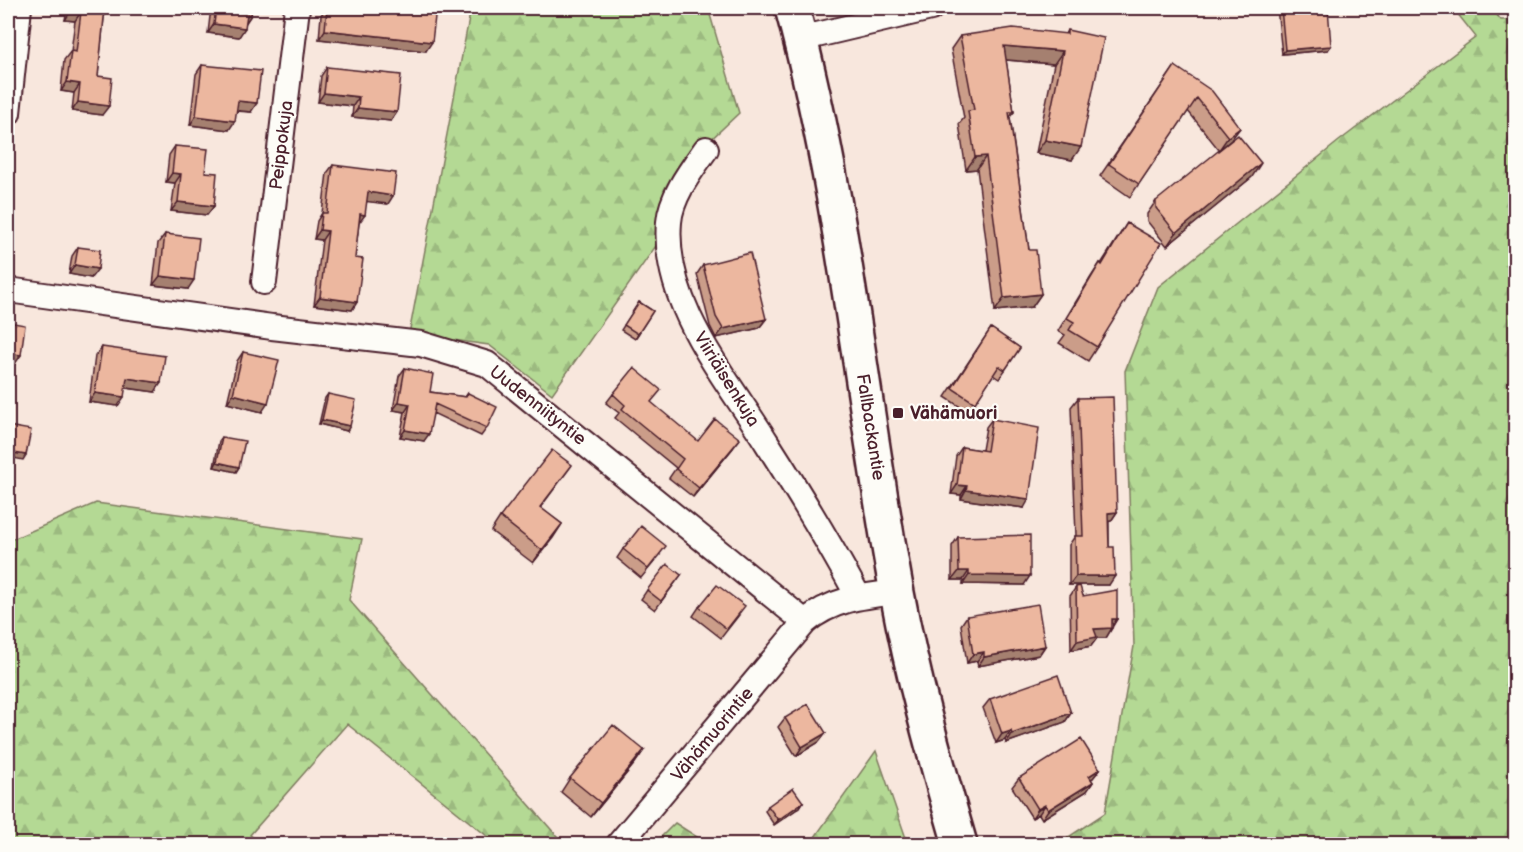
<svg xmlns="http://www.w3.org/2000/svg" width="1523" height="852" viewBox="0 0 1523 852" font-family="'Balsamiq Sans',sans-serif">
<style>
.forest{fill:url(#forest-firs);stroke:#7f7c60;stroke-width:1.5}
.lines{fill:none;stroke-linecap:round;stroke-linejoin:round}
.street-casing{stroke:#4a1f2b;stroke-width:28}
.secondary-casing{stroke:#4a1f2b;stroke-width:38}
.street{stroke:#fdfcf7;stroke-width:24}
.secondary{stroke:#fdfcf7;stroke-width:33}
.wall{fill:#cb9d89;stroke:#4a1f2b;stroke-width:1.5}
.shaded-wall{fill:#a5806f;stroke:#4a1f2b;stroke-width:1.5}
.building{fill:#ecb79f;stroke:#4a1f2b;stroke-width:1.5}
.poi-dot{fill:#4a1f2b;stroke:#fdfcf7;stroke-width:2}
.labels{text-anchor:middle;stroke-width:4.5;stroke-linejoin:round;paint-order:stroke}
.street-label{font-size:18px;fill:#4a1f2b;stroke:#fdfcf7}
.poi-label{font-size:18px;font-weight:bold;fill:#4a1f2b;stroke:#fdfcf7;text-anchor:start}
</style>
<defs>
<pattern id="forest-firs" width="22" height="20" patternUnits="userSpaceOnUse" patternTransform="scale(1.5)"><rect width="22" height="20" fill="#b4d994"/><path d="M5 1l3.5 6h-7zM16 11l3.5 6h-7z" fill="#9cba80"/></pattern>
</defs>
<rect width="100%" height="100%" fill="#f8e7dd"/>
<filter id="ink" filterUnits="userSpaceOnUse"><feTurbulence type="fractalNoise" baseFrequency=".0167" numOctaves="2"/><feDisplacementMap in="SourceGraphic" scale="12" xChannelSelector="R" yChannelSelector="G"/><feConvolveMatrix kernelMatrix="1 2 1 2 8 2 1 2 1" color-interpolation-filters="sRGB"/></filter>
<g filter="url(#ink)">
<path class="forest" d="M 471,8 L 708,8 L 739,113 L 703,147 L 665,233 L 552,394 L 489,345 L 409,334 Z
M 1453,8 L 1491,8 L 1501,20 L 1515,20 L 1515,844 L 1058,844 L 1105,813 L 1134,646 L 1125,371 L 1158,287 L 1339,141 L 1476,37 Z
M 96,503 L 362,539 L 349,600 L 564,844 L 497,844 L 347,724 L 250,835 L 262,844 L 8,844 L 8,541 Z
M 876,751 L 908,844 L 810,844 Z
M 675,823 L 708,844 L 654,844 Z"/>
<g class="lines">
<g class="street-casing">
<path id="street" d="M 800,39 L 931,8
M 8,113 L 19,8
M 706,149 C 692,169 671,196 669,222 C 662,304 726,377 767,443 C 799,493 830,544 858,596
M 264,282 L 297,8
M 8,290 L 272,327 L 421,344 L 487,364 L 805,622 C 832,599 863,596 897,592
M 619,844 L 805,622"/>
</g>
<g class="secondary-casing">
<path id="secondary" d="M 792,8 C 844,199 861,398 897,593 C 913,679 936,761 960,844"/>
</g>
<use href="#street" class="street"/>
<use href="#secondary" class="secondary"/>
</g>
<path class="wall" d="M 67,8 L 105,8 L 98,76 L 102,115 L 72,111 L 74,93 L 61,91 L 64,60 L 71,51 L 75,21 L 65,20 Z
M 211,8 L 252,8 L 251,15 L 246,22 L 239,37 L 208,33 Z
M 326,8 L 436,8 L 426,51 L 319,39 L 321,15 Z
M 1277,8 L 1328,8 L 1328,50 L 1282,54 Z
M 1067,30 L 1072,160 L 1036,153 L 1054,64 L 1006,60 L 1014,112 L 1010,117 L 1029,250 L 1041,294 L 1032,307 L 995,311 L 977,169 L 966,170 L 959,124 L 964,118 L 951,49 L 960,36 L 1065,34 Z
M 202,65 L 251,112 L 236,111 L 229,130 L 190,125 L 196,74 Z
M 1175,66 L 1231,140 L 1219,150 L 1188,111 L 1130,197 L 1100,176 Z
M 327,67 L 397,112 L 391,121 L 352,117 L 353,106 L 318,102 L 321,76 Z
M 175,146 L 205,172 L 214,206 L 207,215 L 171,211 L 175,183 L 166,182 L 169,155 Z
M 333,165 L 388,204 L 367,201 L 359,223 L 355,258 L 357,302 L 352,310 L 314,305 L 322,240 L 314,239 L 317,221 L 322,213 L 327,173 Z
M 1252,177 L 1167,246 L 1147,221 L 1147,214 L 1156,201 Z
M 1127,223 L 1097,347 L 1088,361 L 1059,343 L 1065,335 L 1058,331 L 1091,277 L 1100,263 L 1101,264 Z
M 165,234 L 188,289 L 153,285 L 158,243 Z
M 78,247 L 91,278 L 69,274 L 72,256 Z
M 703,265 L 766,319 L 759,328 L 716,338 L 710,326 L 697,274 Z
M 639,302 L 653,311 L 635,339 L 621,330 Z
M 991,328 L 1020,348 L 999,379 L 993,375 L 968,412 L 945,397 Z
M 102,347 L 155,392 L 125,388 L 118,406 L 89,402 L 95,356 Z
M 243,352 L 262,412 L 227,403 L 237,361 Z
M 405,368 L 430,392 L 465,397 L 468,393 L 487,428 L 481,436 L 433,413 L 424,441 L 400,437 L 405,412 L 393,410 L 399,376 Z
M 328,394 L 347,431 L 319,424 L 325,398 Z
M 613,394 L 698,441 L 733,448 L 693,497 L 669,478 L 676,468 L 615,418 L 619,413 L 606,403 Z
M 1078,398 L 1117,512 L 1111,521 L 1109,521 L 1109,585 L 1069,585 L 1069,545 L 1075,536 L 1076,536 L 1071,407 Z
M 992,419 L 1024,508 L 961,499 L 961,495 L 951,494 L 956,456 L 962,447 L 982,450 L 986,427 Z
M 222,437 L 239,467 L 236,472 L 214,467 L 219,441 Z
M 572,465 L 540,508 L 562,524 L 533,563 L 491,531 L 500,517 Z
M 958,537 L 1024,585 L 963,584 L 963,580 L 952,580 L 952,546 Z
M 623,549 L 660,555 L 641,578 L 617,558 Z
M 681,575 L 655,610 L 641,599 L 647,590 Z
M 1076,587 L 1083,596 L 1117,619 L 1106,638 L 1097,638 L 1091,646 L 1071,650 L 1070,596 Z
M 699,607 L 739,615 L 721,638 L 693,616 Z
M 967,616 L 1045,646 L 1039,655 L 978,666 L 977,661 L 967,663 L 961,625 Z
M 990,699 L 1071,713 L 1065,722 L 1006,743 L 1005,740 L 996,743 L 983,708 Z
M 785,718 L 826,733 L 819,742 L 796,756 L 778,727 Z
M 644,750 L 635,763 L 591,817 L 561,792 L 570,778 Z
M 1100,769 L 1093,778 L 1091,779 L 1093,782 L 1087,791 L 1042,819 L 1039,814 L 1032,818 L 1012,787 L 1019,778 Z
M 803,802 L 800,807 L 774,825 L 765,811 L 768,806 Z"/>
<path class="shaded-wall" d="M 71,11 L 81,12 L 75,21 L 65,20 Z
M 247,14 L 251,15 L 245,24 Z
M 214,24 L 245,28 L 239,37 L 208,33 Z
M 325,30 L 432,42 L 426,51 L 319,39 Z
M 1004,46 L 1063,51 L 1054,64 L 995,59 Z
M 1331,46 L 1328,50 L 1282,54 L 1285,50 Z
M 67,82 L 80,84 L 74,93 L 61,91 Z
M 324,93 L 359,97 L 353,106 L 318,102 Z
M 238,101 L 257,103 L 251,112 L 231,110 Z
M 78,102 L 109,106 L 102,115 L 72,111 Z
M 358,108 L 397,112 L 391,121 L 352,117 Z
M 196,116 L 235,121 L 229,130 L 190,125 Z
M 1240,128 L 1231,140 L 1219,150 L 1228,137 Z
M 1045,140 L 1081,147 L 1072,160 L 1036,153 Z
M 986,156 L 977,169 L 966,170 L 975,157 Z
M 1261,163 L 1252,177 L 1167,246 L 1176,233 Z
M 172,173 L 181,174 L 175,183 L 166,182 Z
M 368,192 L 393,196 L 388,204 L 362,201 Z
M 178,202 L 214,206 L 207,215 L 171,211 Z
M 360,214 L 365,215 L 359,223 Z
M 320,230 L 328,231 L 322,240 L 314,239 Z
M 75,265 L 98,269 L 91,278 L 69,274 Z
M 160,276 L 194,280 L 188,289 L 153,285 Z
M 1041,294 L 1032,307 L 995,311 L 1004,298 Z
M 320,297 L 357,302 L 352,310 L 314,305 Z
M 766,319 L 759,328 L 716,338 L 723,329 Z
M 8,353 L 21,355 L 15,364 L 8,363 Z
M 127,378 L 161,383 L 155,392 L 120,387 Z
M 95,393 L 124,397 L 118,406 L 89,402 Z
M 233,394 L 268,403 L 262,412 L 227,403 Z
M 399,402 L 410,404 L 405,412 L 393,410 Z
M 322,420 L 350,426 L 347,431 L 319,424 Z
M 405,430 L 429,434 L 424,441 L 400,437 Z
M 740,439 L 733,448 L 693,497 L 699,488 Z
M 8,452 L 26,455 L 23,460 L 8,457 Z
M 217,462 L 239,467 L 236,472 L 214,467 Z
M 957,485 L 967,486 L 961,495 L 951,494 Z
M 966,490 L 1029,499 L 1024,508 L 961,499 Z
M 1117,512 L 1111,521 L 1102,522 L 1108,513 Z
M 562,524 L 553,538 L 533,563 L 542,550 Z
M 959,571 L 969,571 L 963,580 L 952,580 Z
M 969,575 L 1030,576 L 1024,585 L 963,584 Z
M 1076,576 L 1115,576 L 1109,585 L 1069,585 Z
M 1112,619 L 1117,619 L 1111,628 Z
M 1112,628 L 1106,638 L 1097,638 L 1091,646 L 1071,650 L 1077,641 L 1094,629 Z
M 1045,646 L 1039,655 L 978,666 L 984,657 Z
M 984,652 L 977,661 L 967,663 L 973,654 Z
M 1071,713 L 1065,722 L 1006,743 L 1012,734 Z
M 1011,731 L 1005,740 L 996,743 L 1002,734 Z
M 826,733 L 819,742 L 796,756 L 802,747 Z
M 644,750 L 635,763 L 591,817 L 601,803 Z
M 1100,769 L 1093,778 L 1082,785 L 1089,776 Z
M 1093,782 L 1087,791 L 1042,819 L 1048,810 Z
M 803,802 L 800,807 L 774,825 L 778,820 Z
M 1045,805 L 1039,814 L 1032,818 L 1038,809 Z"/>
<path class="building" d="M 72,8 L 105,8 L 98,76 L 112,78 L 109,106 L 78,102 L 80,84 L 67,82 L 71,51 L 76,52 L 81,12 L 71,11 Z
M 216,8 L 252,8 L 251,15 L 247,14 L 245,28 L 214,24 Z
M 327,8 L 436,8 L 432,42 L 325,30 Z
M 1281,8 L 1328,8 L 1331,46 L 1285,50 Z
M 1013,28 L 1067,34 L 1067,30 L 1104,38 L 1081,147 L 1045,140 L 1063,51 L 1004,46 L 1014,112 L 1009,112 L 1029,250 L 1036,250 L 1041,294 L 1004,298 L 986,156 L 975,157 L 968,111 L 974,110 L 960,36 Z
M 202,65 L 261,71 L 257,103 L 238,101 L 235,121 L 196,116 Z
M 1175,66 L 1212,91 L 1240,128 L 1228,137 L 1197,98 L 1139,184 L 1109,164 Z
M 327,67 L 401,75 L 397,112 L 358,108 L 359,97 L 324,93 Z
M 1238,135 L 1261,163 L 1176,233 L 1156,208 L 1156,201 Z
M 175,146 L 208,149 L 205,172 L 217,173 L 214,206 L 178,202 L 181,174 L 172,173 Z
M 333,165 L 396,173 L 393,196 L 368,192 L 365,215 L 360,214 L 355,258 L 363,259 L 357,302 L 320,297 L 328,231 L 320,230 L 322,213 L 327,213 Z
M 1127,223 L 1161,243 L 1097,347 L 1069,330 L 1074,322 L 1067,318 L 1100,263 L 1102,265 Z
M 165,234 L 199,238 L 194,280 L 160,276 Z
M 78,247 L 100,250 L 98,269 L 75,265 Z
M 750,253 L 766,319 L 723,329 L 716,317 L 703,265 Z
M 639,302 L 653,311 L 638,334 L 624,325 Z
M 8,322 L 25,325 L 21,355 L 8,353 Z
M 991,328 L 1020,348 L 1005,370 L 999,366 L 975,403 L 952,388 Z
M 102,347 L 165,356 L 161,383 L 127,378 L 124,397 L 95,393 Z
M 243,352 L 279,360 L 268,403 L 233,394 Z
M 405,368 L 433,374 L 430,392 L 466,397 L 468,393 L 497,407 L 487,428 L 435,404 L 429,434 L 405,430 L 410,404 L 399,402 Z
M 634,368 L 661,390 L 651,402 L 698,441 L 715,419 L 740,439 L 699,488 L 676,469 L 683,459 L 622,409 L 625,405 L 613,394 Z
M 328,394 L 356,400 L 350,426 L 322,420 Z
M 1113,397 L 1117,512 L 1108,513 L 1109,547 L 1114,547 L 1115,576 L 1076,576 L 1075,536 L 1083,536 L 1078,398 Z
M 992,419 L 1039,428 L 1029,499 L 966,490 L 967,486 L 957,485 L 962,447 L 987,451 Z
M 8,426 L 31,430 L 26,455 L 8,452 Z
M 222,437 L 245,441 L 239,467 L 217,462 Z
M 552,450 L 572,465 L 540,507 L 562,524 L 542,550 L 500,517 Z
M 641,526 L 666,546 L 648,569 L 623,549 Z
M 1030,535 L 1030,576 L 969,575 L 969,571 L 959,571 L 958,537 Z
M 667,564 L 681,575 L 661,601 L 647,590 Z
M 717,585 L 745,606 L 727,629 L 699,607 Z
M 1080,586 L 1083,596 L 1117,590 L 1117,619 L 1112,619 L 1112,628 L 1094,629 L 1097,637 L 1077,641 L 1076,587 Z
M 1038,604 L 1045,646 L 984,657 L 984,652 L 973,654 L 967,616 Z
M 1058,675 L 1071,713 L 1012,734 L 1011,731 L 1002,734 L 990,699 Z
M 808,704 L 826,733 L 802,747 L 785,718 Z
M 613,725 L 644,750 L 601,803 L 570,778 Z
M 1081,739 L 1100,769 L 1089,776 L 1093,782 L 1048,810 L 1045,805 L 1038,809 L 1019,778 Z
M 793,788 L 803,802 L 778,820 L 768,806 Z"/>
</g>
<rect class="poi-dot" x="892" y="407" width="12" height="12" rx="3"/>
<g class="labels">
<g class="street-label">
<text transform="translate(281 145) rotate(-83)" y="6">Peippokuja</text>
<text transform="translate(727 379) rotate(58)" y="6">Viiriäisenkuja</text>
<text transform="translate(538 405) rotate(38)" y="6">Uudenniityntie</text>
<text transform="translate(871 427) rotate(81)" y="6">Fallbackantie</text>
<text transform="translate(712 734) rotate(-50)" y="6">Vähämuorintie</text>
</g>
<g class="poi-label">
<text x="910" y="419">Vähämuori</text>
</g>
</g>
<rect width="1523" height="852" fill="none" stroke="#fdfcf7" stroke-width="30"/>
<rect x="15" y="15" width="1493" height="822" fill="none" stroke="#4a1f2b" stroke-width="2" filter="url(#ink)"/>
</svg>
